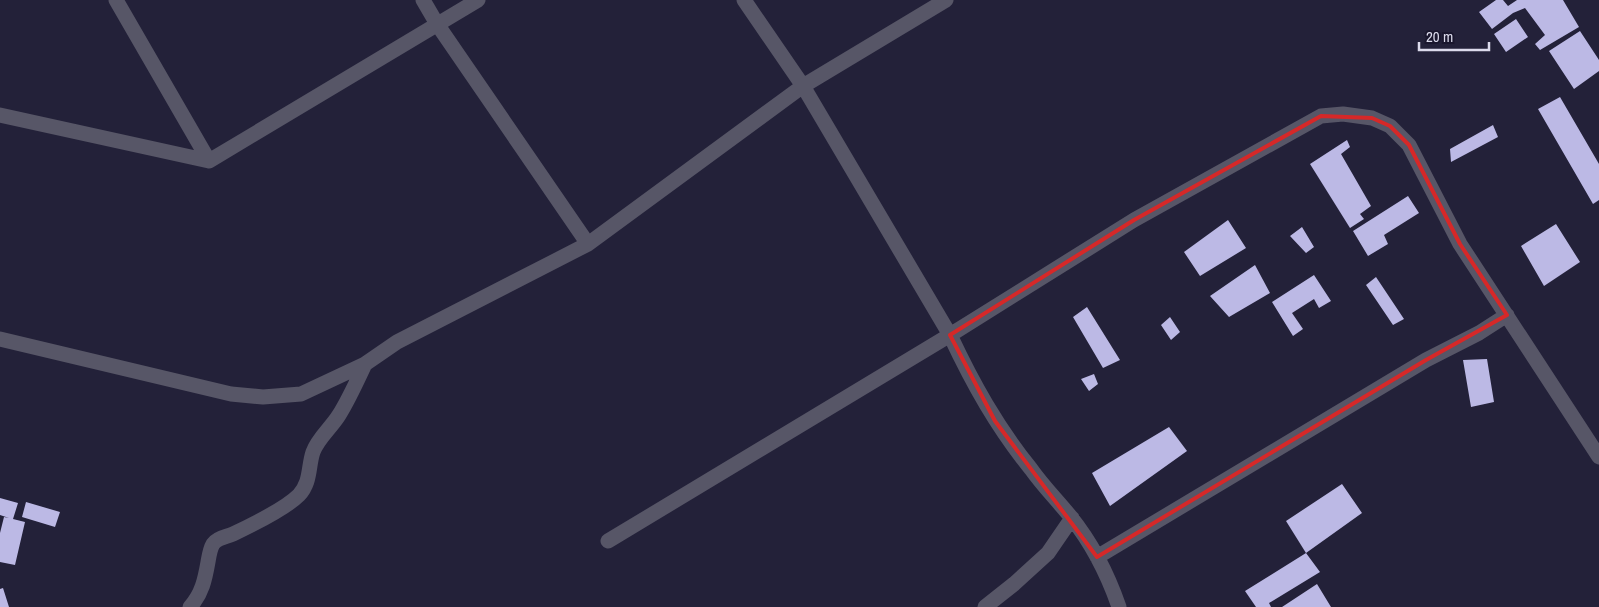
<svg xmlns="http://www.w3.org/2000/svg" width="1599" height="607" viewBox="0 0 1599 607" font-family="'Archivo Narrow',sans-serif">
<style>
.building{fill:#bcb9e5}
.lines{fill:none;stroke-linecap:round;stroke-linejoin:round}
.street{stroke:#575667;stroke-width:15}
.marked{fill:none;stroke:#d62828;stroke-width:4;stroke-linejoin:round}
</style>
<rect width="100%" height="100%" fill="#232139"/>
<path class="building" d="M 1496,0 L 1503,0 L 1508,6 L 1517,0 L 1563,0 L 1579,27 L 1540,50 L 1535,44 L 1545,35 L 1525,8 L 1513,13 L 1492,29 L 1479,12 Z
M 1516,19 L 1528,37 L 1506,52 L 1494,34 Z
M 1580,31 L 1599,60 L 1599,71 L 1574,89 L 1549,51 Z
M 1560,97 L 1599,164 L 1599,200 L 1593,204 L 1538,109 Z
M 1493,125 L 1498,137 L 1451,162 L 1450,149 Z
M 1347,140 L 1350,147 L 1341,154 L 1371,206 L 1360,214 L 1364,219 L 1350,228 L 1310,164 Z
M 1408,196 L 1419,213 L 1384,235 L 1388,244 L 1368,256 L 1353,231 Z
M 1228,220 L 1246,248 L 1200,276 L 1184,252 Z
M 1556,224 L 1580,262 L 1544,286 L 1521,246 Z
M 1302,227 L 1314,247 L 1306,253 L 1290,236 Z
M 1255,265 L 1270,293 L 1229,317 L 1210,296 Z
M 1314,275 L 1331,301 L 1319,308 L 1314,299 L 1292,313 L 1303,329 L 1293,336 L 1272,302 Z
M 1376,277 L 1404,319 L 1393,325 L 1366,285 Z
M 1087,307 L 1120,360 L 1103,368 L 1073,317 Z
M 1170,317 L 1180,332 L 1171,340 L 1161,325 Z
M 1487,359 L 1494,402 L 1471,407 L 1463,360 Z
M 1094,374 L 1098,384 L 1089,391 L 1081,379 Z
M 1169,427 L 1187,451 L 1110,506 L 1092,473 Z
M 1342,484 L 1362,513 L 1306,553 L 1286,521 Z
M 0,498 L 18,503 L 13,519 L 25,522 L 15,565 L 0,562 L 0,533 L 4,517 L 9,518 L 0,515 Z
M 26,502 L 60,512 L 55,527 L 22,517 Z
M 1306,553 L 1320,572 L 1269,603 L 1271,607 L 1256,607 L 1245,591 Z
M 1317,584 L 1331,607 L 1282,607 Z
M 3,588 L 9,607 L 0,607 L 0,589 Z"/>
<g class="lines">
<path class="street" d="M 116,0 L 209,161
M 423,0 L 437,24 L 588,244
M 744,0 L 803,86 L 950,335 C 973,384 997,427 1031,469 C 1043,486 1057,500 1070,516 C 1091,542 1108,575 1119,607
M 0,115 L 209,161 L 478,0
M 0,339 L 231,394 L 263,397 L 301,394 L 365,364 L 397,342 L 588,244 L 803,86 L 946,0
M 608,541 L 950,335 L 1134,220 L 1321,116 L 1343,114 L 1372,118 L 1390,126 L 1409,145 L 1460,244 L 1599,457
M 1097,557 L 1426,360 L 1479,333 L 1507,315
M 190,607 C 202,594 205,579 208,562 C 209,556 210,549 213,544 C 218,537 227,537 233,534 C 252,525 285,509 299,495 C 311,482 308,467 313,452 C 318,438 331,428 339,415 C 349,399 357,381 365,364
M 985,607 L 1014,584 L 1048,553 L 1072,518"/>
</g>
<path class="marked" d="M 1321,116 L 1372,118 L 1390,126 L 1409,145 L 1460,244 L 1507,315 L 1426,360 L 1097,557 L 995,421 L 950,335 L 1134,220 Z"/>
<path d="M1419 42v8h70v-8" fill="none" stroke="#dcdbec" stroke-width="2.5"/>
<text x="1426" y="42" font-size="15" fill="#dcdbec" stroke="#1a172e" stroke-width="4" paint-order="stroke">20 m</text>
</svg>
